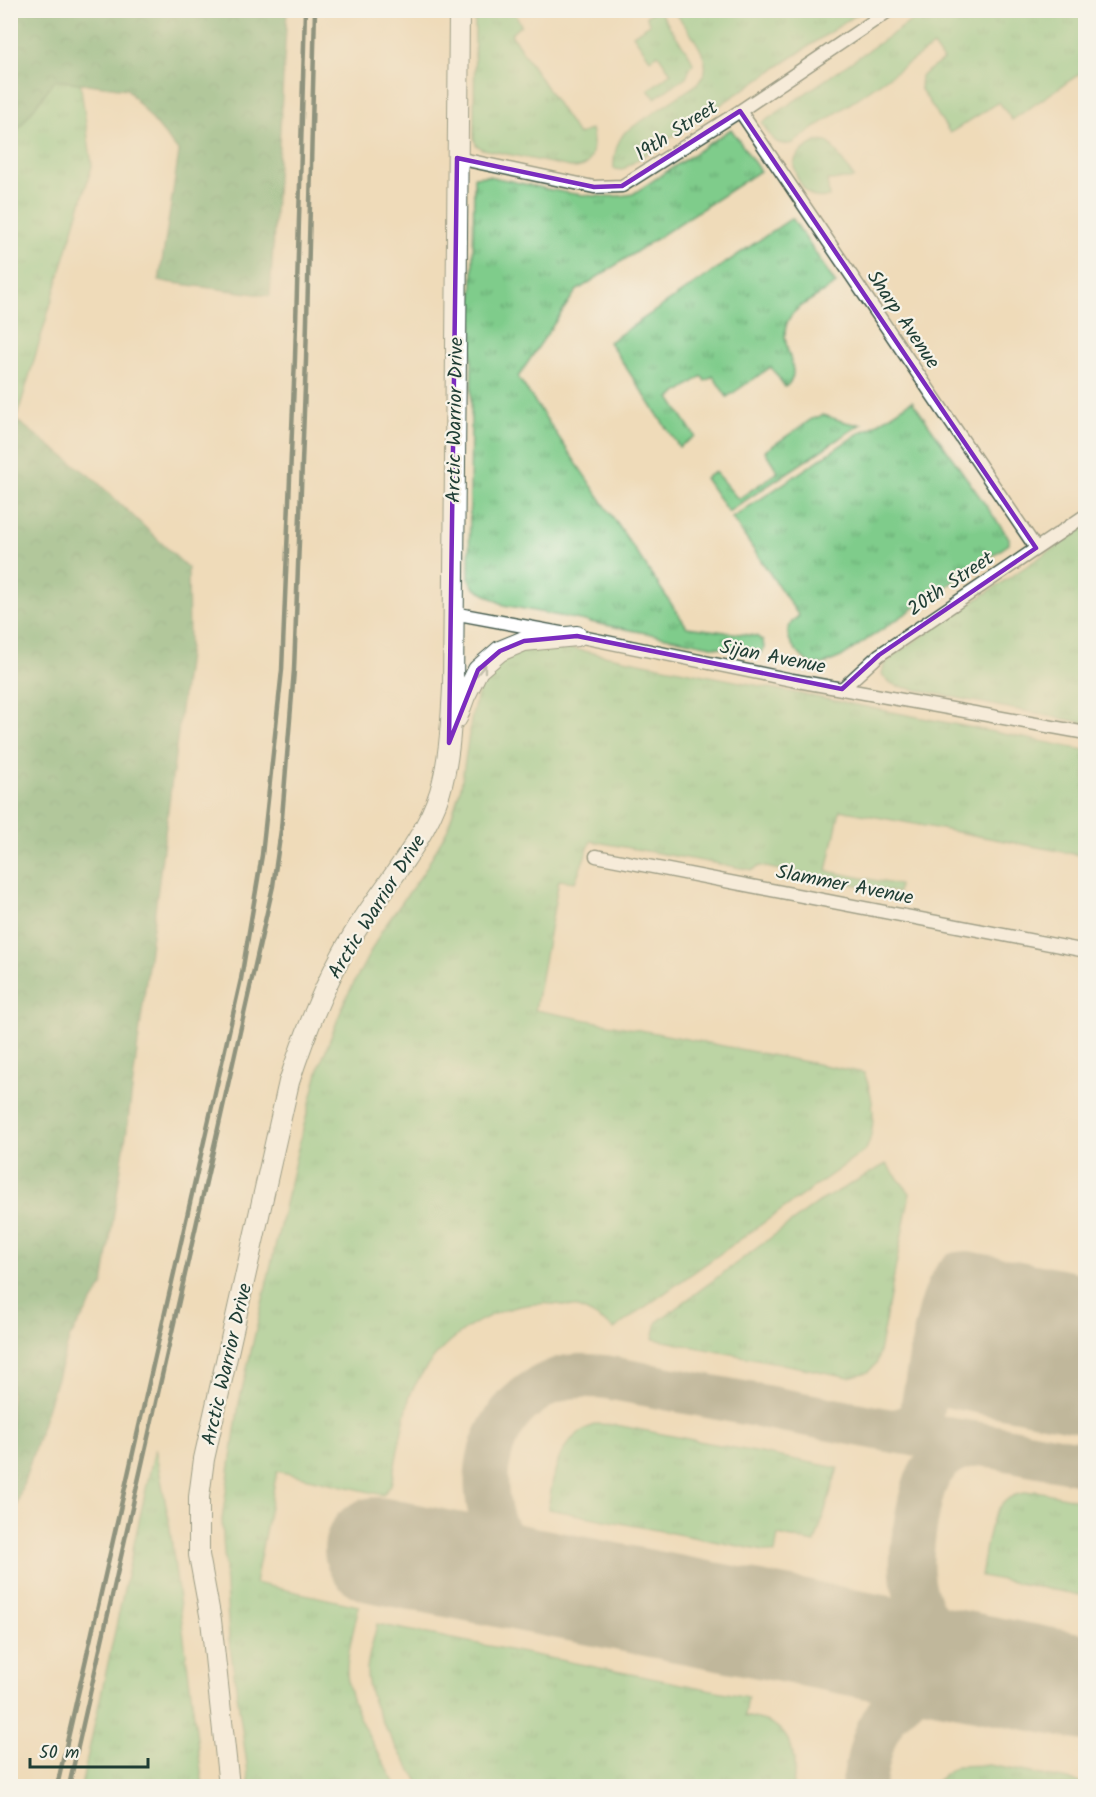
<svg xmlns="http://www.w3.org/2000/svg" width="1096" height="1797" viewBox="0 0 1096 1797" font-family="Kalam,sans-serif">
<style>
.grass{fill:url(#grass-tufts);stroke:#4f8460;stroke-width:1.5}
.forest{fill:url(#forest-crowns);stroke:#437656;stroke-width:1.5}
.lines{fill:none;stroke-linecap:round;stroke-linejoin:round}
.taxiway{stroke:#878c76;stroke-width:44}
.runway{stroke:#878c76;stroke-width:106}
.street-casing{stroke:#3e5548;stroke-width:15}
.primary-casing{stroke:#3e5548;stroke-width:22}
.street{stroke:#fff;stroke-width:12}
.primary{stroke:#fff;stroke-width:20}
.rail{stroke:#1f3d34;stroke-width:4.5}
.oneway{stroke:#8f9e9a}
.marked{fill:none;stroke:#7b2cbf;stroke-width:4.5;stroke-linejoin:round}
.labels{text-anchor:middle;stroke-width:4.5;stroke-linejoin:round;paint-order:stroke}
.street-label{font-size:20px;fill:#1f3d34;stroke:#f7f3e8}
</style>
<defs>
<pattern id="grass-tufts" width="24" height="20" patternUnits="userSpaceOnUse" patternTransform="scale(1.5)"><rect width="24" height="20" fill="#7fcc8b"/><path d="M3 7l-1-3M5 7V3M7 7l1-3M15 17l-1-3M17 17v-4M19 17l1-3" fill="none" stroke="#67a772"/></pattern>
<pattern id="forest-crowns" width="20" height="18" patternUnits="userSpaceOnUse" patternTransform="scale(1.5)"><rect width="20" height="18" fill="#67b077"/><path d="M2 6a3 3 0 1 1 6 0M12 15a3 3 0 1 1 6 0" fill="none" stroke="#549062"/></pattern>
</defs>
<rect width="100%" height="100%" fill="#f7f3e8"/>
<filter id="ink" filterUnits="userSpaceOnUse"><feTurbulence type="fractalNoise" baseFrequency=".0167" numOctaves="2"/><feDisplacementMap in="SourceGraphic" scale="12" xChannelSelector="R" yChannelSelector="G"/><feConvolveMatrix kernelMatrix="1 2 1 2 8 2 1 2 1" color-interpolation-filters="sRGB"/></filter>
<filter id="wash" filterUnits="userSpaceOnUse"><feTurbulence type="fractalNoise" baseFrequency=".008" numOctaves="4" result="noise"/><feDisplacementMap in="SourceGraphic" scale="24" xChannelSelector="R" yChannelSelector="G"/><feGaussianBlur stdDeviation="1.35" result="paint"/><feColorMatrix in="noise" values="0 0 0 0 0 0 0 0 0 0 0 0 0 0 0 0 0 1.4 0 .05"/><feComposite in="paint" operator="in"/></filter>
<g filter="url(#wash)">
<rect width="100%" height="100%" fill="#efdbb9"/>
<path class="grass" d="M 656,10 L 659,11 L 690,56 L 693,63 L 686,77 L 655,98 L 648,90 L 671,73 L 658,54 L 650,59 L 633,35 L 650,24 L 646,16 Z
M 11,11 L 70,11 L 92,166 L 11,437 Z
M 475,11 L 514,11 L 521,25 L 511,34 L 578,135 L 591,129 C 594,138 594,154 588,163 C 585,167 579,167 575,168 L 482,149 L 476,145 L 474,138 Z
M 674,11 L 862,11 L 622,170 L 614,169 C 613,156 617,142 625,132 L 697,84 C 700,80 704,76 705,71 C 709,53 684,25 674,11 Z
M 926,11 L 1085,11 L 1085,70 L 1012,120 L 999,102 L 950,133 L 920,88 L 921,76 L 943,60 L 933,46 L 793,143 C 775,149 770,135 762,123 Z
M 731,129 L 760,171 L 576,291 L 518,377 L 687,627 L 756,636 L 763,641 L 764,648 L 761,653 L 752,654 L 504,605 L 474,588 L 469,579 L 474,177 L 488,176 C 532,185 590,203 633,194 Z
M 817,141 L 827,142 L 831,145 L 854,177 L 850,179 L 827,180 L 829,197 C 824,197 819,198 814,197 C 804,193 791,171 795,160 C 798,151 810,146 817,141 Z
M 792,218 L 836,284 C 826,291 800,305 793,313 C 769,341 809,370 785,387 L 771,367 L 727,397 L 713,376 L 705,381 L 702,376 L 670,398 L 695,436 L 679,447 L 609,342 Z
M 912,401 L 1009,538 L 1009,544 L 841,657 L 824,664 L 810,664 C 794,651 776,631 799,616 L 732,518 L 861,432 L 871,428 Z
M 823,415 C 836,418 846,425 861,424 L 728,512 L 705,478 L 715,472 L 738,499 L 778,472 L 765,451 L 812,419 Z
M 1085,527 L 1085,723 L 897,686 L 888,682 L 882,674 L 884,665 L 894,655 Z
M 553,645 L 1085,750 L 1085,856 L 840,810 L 827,871 L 899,885 L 898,893 L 760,866 L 752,870 L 591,841 L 575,882 L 559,880 L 535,1010 L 864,1073 C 874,1096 877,1126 866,1150 L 614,1329 C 600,1319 586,1309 570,1306 C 506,1293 443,1333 414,1387 C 409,1394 408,1404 406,1413 C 400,1437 396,1461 391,1485 L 383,1495 L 277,1471 L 255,1583 L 359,1606 C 355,1624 346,1656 347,1674 C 349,1711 380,1754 397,1786 L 250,1786 L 229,1638 L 222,1520 L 239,1403 L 298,1148 L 320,1065 L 346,998 L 382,930 L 423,873 L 448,828 L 461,786 L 472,715 L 479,690 L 490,671 L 510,654 L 531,648 Z
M 886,1164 L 910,1193 L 877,1363 L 868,1372 L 849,1377 L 653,1339 L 657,1322 L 819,1202 Z
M 597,1424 L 616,1425 L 838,1468 L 815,1543 L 778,1535 L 775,1553 L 548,1509 C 554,1472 557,1437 597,1424 Z
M 155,1448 L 169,1521 L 203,1786 L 81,1786 Z
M 1036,1491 L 1085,1501 L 1085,1596 L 981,1576 C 986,1551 987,1508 1013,1496 C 1020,1493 1029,1493 1036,1491 Z
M 377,1624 L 748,1697 L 745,1716 C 752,1718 760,1719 768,1722 C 794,1733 797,1762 793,1786 L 421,1786 C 402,1755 366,1707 367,1670 C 368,1655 374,1639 377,1624 Z
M 989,1765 L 1085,1783 L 1085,1786 L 930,1786 L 956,1766 Z"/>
<path class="forest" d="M 11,10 L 287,11 L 270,296 L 159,281 L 179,152 L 127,89 L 55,80 L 11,139 Z
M 11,416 L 94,479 L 188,568 L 189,647 L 127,1129 L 103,1285 L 70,1337 L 11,1523 Z"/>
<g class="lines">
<path class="taxiway" d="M 936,1336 L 950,1316 L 962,1312 L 1086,1335
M 929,1372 L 942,1355 L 951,1350 L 1086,1374
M 926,1389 L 934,1385 L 945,1385 L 1086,1412
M 893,1431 C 906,1429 916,1426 921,1413 C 928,1383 937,1292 958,1274 L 968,1273 L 1086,1296
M 566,1587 C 544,1576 522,1565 506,1545 C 494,1531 489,1513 487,1494 C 482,1442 510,1397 560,1379 C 575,1374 591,1376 606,1377 L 893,1431 L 980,1444
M 1013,1674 C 980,1663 950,1652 929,1622 C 906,1590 910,1553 917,1516 C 921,1496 924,1477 939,1462 C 950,1450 964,1446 980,1444 L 1086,1464
M 863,1786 C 867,1769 869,1749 877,1732 C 901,1681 948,1673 999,1671"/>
<path class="runway" d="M 377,1550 L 1086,1688"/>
</g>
</g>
<g filter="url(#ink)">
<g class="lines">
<g class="street-casing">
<path id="street" d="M 740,111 L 1036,548
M 457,158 L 594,187 L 622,186 L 740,111 L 890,10
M 453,613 L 577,636 L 792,680 L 1086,733
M 842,689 L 879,655 L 1086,515
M 596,856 L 1086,951"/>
</g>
<g class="primary-casing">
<path id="primary" d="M 457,718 L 465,696 L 478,670 L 500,651 L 524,641 L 577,636
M 229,1786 L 211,1620 L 199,1555 L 199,1497 L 204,1459 L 289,1082 C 306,1030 326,979 355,932 C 382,888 425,841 440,792 C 450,758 451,722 453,688 L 459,10"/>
</g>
<use href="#street" class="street"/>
<use href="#primary" class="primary"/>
<path class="rail" d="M 57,1786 L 241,979 L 262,855 L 282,670 L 295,358 L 305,10
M 69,1786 L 273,886 L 281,830 L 294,670 L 306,360 L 315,10"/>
</g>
<defs><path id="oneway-shaft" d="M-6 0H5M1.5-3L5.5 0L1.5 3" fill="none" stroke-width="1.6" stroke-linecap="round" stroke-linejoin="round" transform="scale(1.5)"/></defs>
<use class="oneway" href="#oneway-shaft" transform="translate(480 671) rotate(-51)"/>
</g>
<path d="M0 0H1096V1797H0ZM 740,111 L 1036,548 L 879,655 L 842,689 L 577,636 L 524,641 L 500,651 L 478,670 L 449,743 L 457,158 L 594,187 L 622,186 Z" fill="#efdbb9" fill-opacity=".55" fill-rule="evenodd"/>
<path class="marked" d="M 740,111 L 1036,548 L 879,655 L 842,689 L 577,636 L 524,641 L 500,651 L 478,670 L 449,743 L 457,158 L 594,187 L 622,186 Z"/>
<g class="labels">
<g class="street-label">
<text transform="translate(676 130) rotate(-33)" y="7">19th Street</text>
<text transform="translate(904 319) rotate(56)" y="7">Sharp Avenue</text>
<text transform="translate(454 420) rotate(-89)" y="7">Arctic Warrior Drive</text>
<text transform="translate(950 583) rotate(-34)" y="7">20th Street</text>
<text transform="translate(773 656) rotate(11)" y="7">Sijan Avenue</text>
<text transform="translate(845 884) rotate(11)" y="7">Slammer Avenue</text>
<text transform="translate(376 906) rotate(-58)" y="7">Arctic Warrior Drive</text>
<text transform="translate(226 1364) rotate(-77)" y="7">Arctic Warrior Drive</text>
</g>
</g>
<rect width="1096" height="1797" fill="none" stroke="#f7f3e8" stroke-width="36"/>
<path d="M30 1758v9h118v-9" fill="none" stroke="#1f3d34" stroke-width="3"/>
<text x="39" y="1758" font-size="18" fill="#1f3d34" stroke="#f7f3e8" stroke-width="4.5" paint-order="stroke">50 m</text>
</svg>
